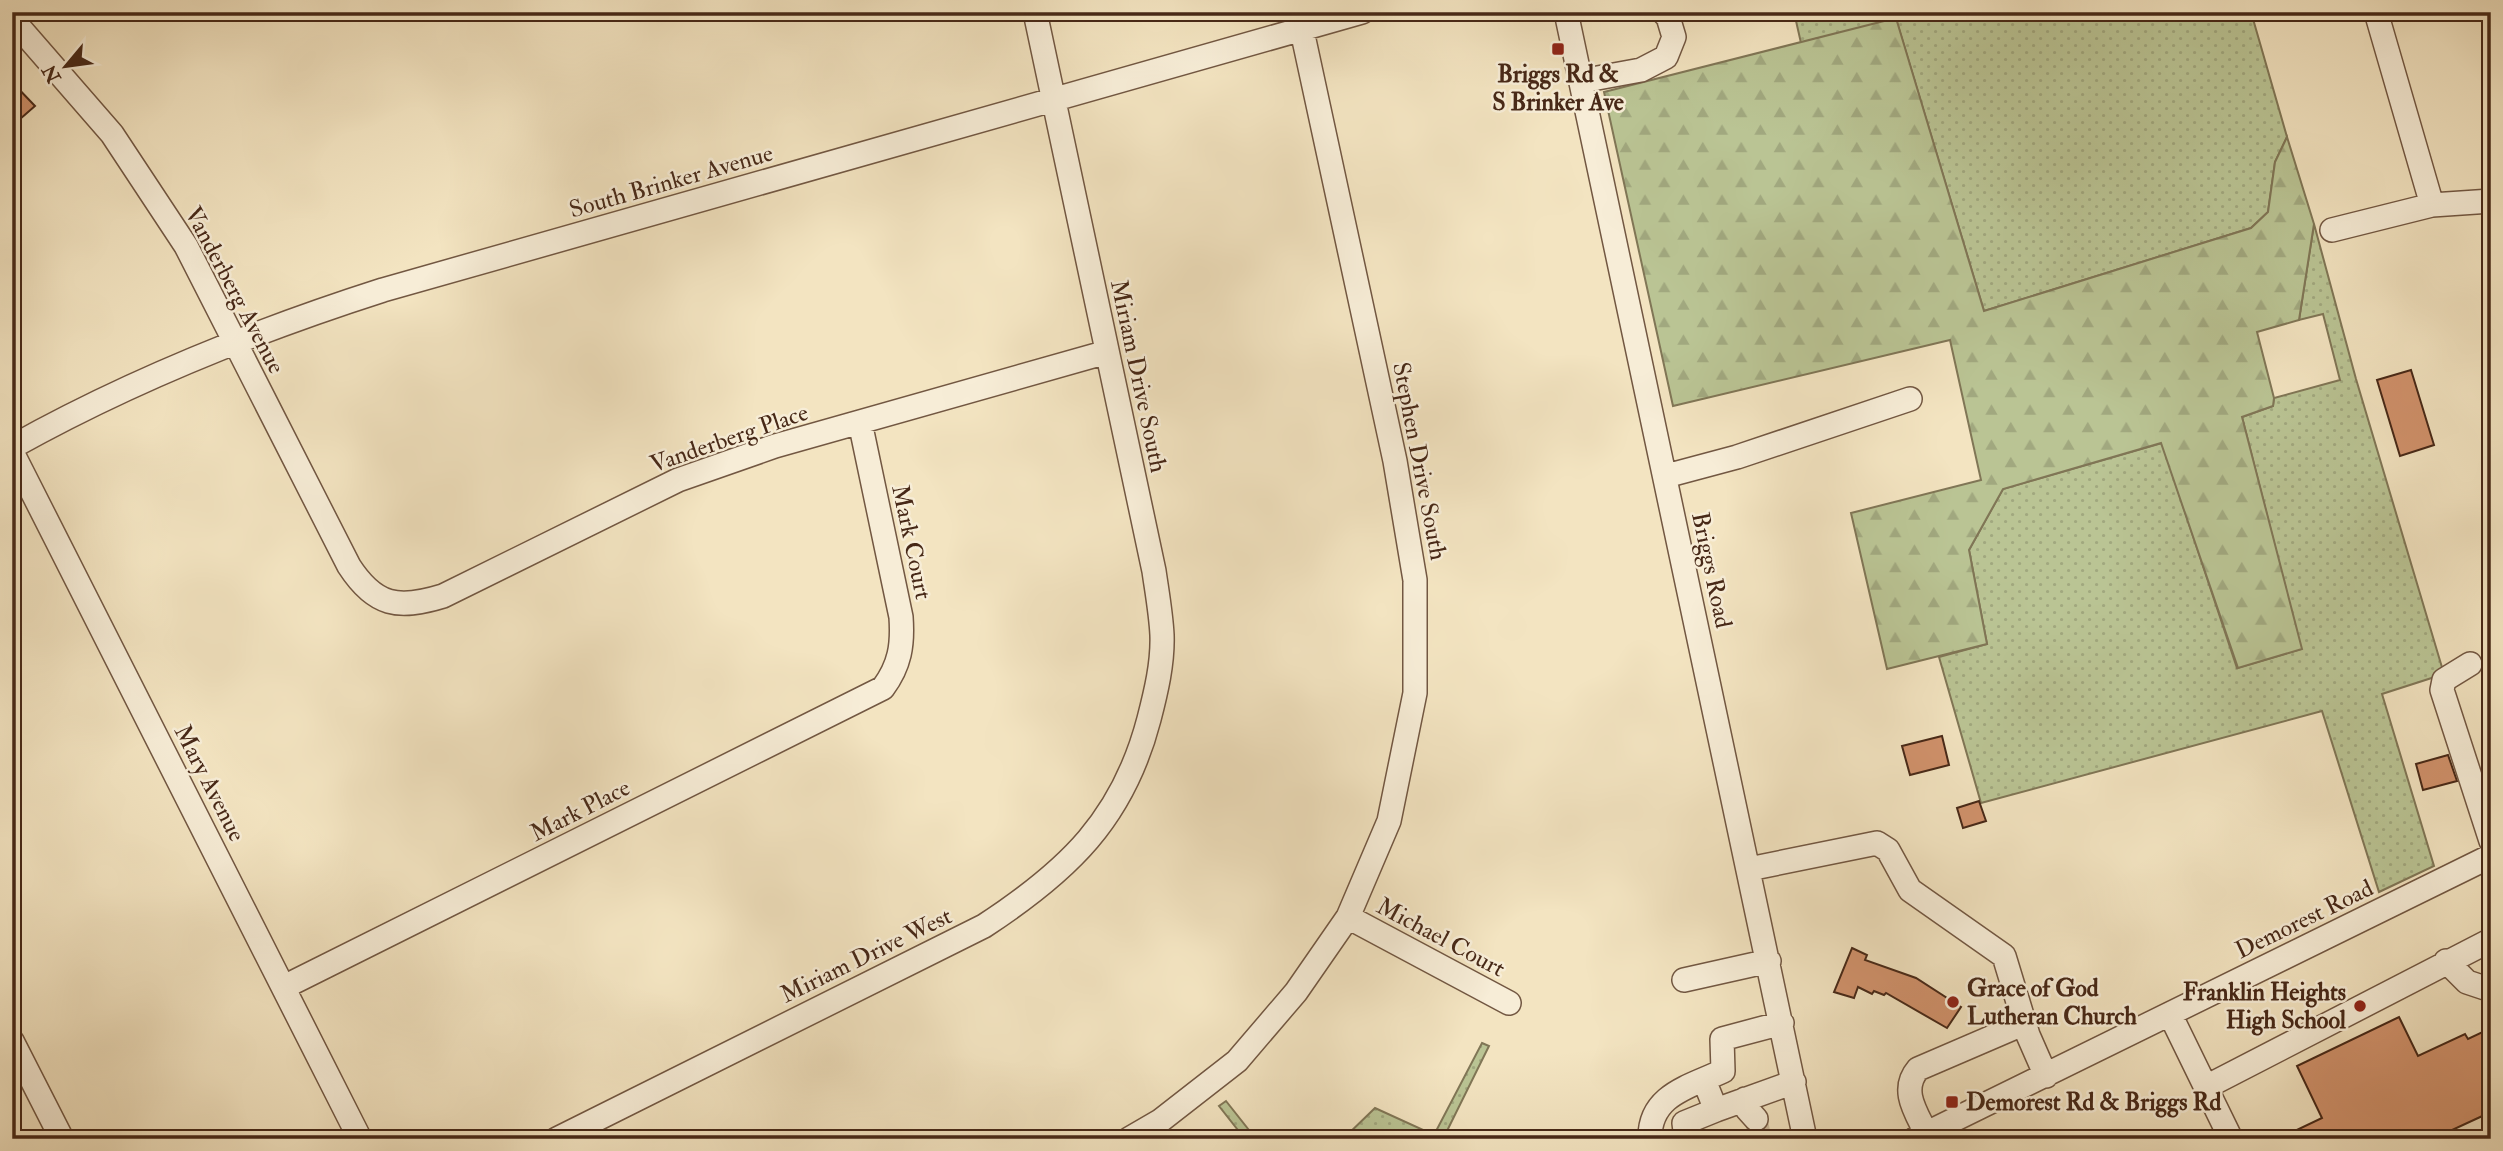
<svg xmlns="http://www.w3.org/2000/svg" width="2503" height="1151" viewBox="0 0 2503 1151" font-family="'IM FELL Double Pica',serif">
<style>
.grass{fill:url(#grass-dots);stroke:#807656;stroke-width:2}
.forest{fill:url(#forest-firs);stroke:#807656;stroke-width:2}
.building{fill:#d1926c;stroke:#472817;stroke-width:2}
.lines{fill:none;stroke-linecap:round;stroke-linejoin:round}
.minor-tunnel{stroke:#d1be9f;stroke-width:23;stroke-dasharray:23 11;stroke-linecap:butt}
.minor-casing{stroke:#725742;stroke-width:26}
.minor{stroke:#f7edd7;stroke-width:23}
.poi-dot{fill:#8f2418;stroke:#f7edd7;stroke-width:2.5}
.labels{text-anchor:middle;stroke-width:5;stroke-linejoin:round;paint-order:stroke}
.poi-label{font-size:24px;font-weight:bold;fill:#472817;stroke:#f7edd7;text-anchor:start}
.street-label{font-size:24px;fill:#472817;stroke:#f7edd7}
</style>
<defs>
<pattern id="grass-dots" width="8" height="8" patternUnits="userSpaceOnUse" patternTransform="scale(1.75)"><rect width="8" height="8" fill="#bac494"/><path d="M2 2h.1M6 6h.1" fill="none" stroke="#a1a87f" stroke-width="1.8" stroke-linecap="round"/></pattern>
<pattern id="forest-firs" width="22" height="20" patternUnits="userSpaceOnUse" patternTransform="scale(1.75)"><rect width="22" height="20" fill="#bac494"/><path d="M5 1l3.5 6h-7zM16 11l3.5 6h-7z" fill="#a1a87f"/></pattern>
</defs>
<rect width="100%" height="100%" fill="#f3e4c1"/>
<filter id="stains"><feTurbulence type="fractalNoise" baseFrequency=".00286" numOctaves="4"/><feColorMatrix values="0 0 0 0 .2 0 0 0 0 .09 0 0 0 0 .02 0 0 0 .5 -.17"/></filter>
<radialGradient id="worn" r=".72"><stop offset=".6" stop-color="#630" stop-opacity="0"/><stop offset="1" stop-color="#630" stop-opacity=".3"/></radialGradient>
<path class="grass" d="M 1794,12 L 2251,12 L 2287,137 L 2275,162 L 2268,212 L 2251,228 L 1984,311 L 1896,19 L 1801,43 Z
M 2314,224 L 2356,379 L 2444,674 L 2382,694 L 2434,866 L 2379,892 L 2322,711 L 1981,803 L 1939,657 L 1987,644 L 1969,550 L 2003,489 L 2162,443 L 2237,668 L 2301,649 L 2242,417 L 2273,406 L 2274,398 L 2340,380 L 2323,314 L 2299,320 Z
M 1482,1043 L 1489,1046 L 1443,1139 L 1343,1139 L 1375,1108 L 1434,1135 Z
M 1226,1101 L 1256,1139 L 1245,1139 L 1219,1106 Z"/>
<path class="forest" d="M 1896,18 L 1984,311 L 2251,228 L 2268,212 L 2275,162 L 2287,137 L 2314,224 L 2299,320 L 2257,332 L 2274,398 L 2273,406 L 2242,417 L 2302,649 L 2238,668 L 2161,443 L 2003,489 L 1969,550 L 1987,644 L 1887,669 L 1851,513 L 1981,480 L 1950,340 L 1673,406 L 1604,92 Z"/>
<path class="building" d="M 12,82 L 35,106 L 12,126 Z
M 2411,370 L 2434,445 L 2400,456 L 2377,380 Z
M 1942,736 L 1949,765 L 1910,775 L 1902,746 Z
M 2448,755 L 2457,781 L 2423,790 L 2416,764 Z
M 1979,801 L 1986,821 L 1963,828 L 1957,808 Z
M 1852,948 L 1867,955 L 1865,960 L 1916,978 L 1961,1007 L 1947,1028 L 1886,993 L 1884,995 L 1874,991 L 1872,994 L 1858,987 L 1854,998 L 1834,992 Z
M 2399,1017 L 2418,1056 L 2465,1034 L 2468,1039 L 2491,1028 L 2491,1112 L 2452,1130 L 2456,1139 L 2278,1139 L 2322,1118 L 2297,1066 Z"/>
<g class="lines">
<path class="minor-tunnel" d="M 1756,1119 L 1760,1139"/>
<g class="minor-casing">
<path id="minor" d="M 1566,12 L 1805,1139
M 2376,12 L 2432,205
M 12,19 L 112,134 L 186,246 L 349,566 C 375,606 398,610 443,596 L 678,480 L 775,446 L 1107,352
M 1581,81 L 1641,70 L 1666,57 L 1674,37 L 1668,17 L 1663,12
M 2332,230 L 2432,205 L 2491,201
M 12,447 C 130,381 255,331 383,290 L 1362,12
M 12,452 L 360,1139
M 1666,476 L 1737,457 L 1910,399
M 2470,664 L 2444,680 L 2442,690 L 2491,841
M 1749,869 L 1877,843 L 1888,850 L 1910,890 L 2004,956 L 2028,1035 L 2046,1076
M 1348,917 L 1509,1003
M 2446,961 L 2467,982 L 2491,990
M 1684,980 L 1769,961
M 284,987 L 883,688 C 900,665 903,645 901,617 L 860,422
M 2170,1014 L 2231,1139
M 12,1041 L 62,1139
M 1704,1080 L 1716,1110 L 1794,1082
M 2206,1087 L 2491,940
M 1745,1099 L 1747,1109 L 1756,1119
M 1926,1133 C 1916,1112 1900,1090 1918,1069 L 2025,1023
M 557,1139 L 984,926 C 1068,871 1123,819 1149,719 C 1156,692 1163,663 1162,635 C 1161,614 1157,592 1154,571 L 1035,12
M 1129,1139 L 1160,1121 L 1237,1061 L 1296,992 L 1348,917 L 1389,821 L 1415,693 L 1415,580 L 1395,461 L 1298,12
M 1650,1139 C 1649,1095 1689,1087 1723,1071 L 1722,1039 L 1782,1023
M 1686,1139 L 1684,1123 L 1716,1110
M 1915,1139 L 2491,856"/>
</g>
<use href="#minor" class="minor"/>
</g>
<g class="poi-dot">
<rect x="1551" y="42" width="14" height="14" rx="3.5"/>
<circle cx="1953" cy="1002" r="7"/>
<circle cx="2360" cy="1006" r="7"/>
<rect x="1945" y="1095" width="14" height="14" rx="3.5"/>
</g>
<g class="labels">
<g class="poi-label">
<text x="1558" y="82" text-anchor="middle">Briggs Rd &amp;<tspan x="1558" dy="28">S Brinker Ave</tspan></text>
<text x="1967" y="996">Grace of God<tspan x="1967" dy="28">Lutheran Church</tspan></text>
<text x="2346" y="1000" text-anchor="end">Franklin Heights<tspan x="2346" dy="28">High School</tspan></text>
<text x="1966" y="1110">Demorest Rd &amp; Briggs Rd</text>
</g>
<g class="street-label">
<text transform="translate(671 181) rotate(-16)" y="8">South Brinker Avenue</text>
<text transform="translate(235 290) rotate(62)" y="8">Vanderberg Avenue</text>
<text transform="translate(1139 376) rotate(78)" y="8">Miriam Drive South</text>
<text transform="translate(729 438) rotate(-19)" y="8">Vanderberg Place</text>
<text transform="translate(1420 461) rotate(79)" y="8">Stephen Drive South</text>
<text transform="translate(912 542) rotate(78)" y="8">Mark Court</text>
<text transform="translate(1712 570) rotate(78)" y="8">Briggs Road</text>
<text transform="translate(210 783) rotate(63)" y="8">Mary Avenue</text>
<text transform="translate(580 810) rotate(-27)" y="8">Mark Place</text>
<text transform="translate(2304 919) rotate(-26)" y="8">Demorest Road</text>
<text transform="translate(1441 937) rotate(28)" y="8">Michael Court</text>
<text transform="translate(866 955) rotate(-26)" y="8">Miriam Drive West</text>
</g>
</g>
<rect width="2503" height="1151" fill="none" stroke="#f3e4c1" stroke-width="42"/>
<rect x="14" y="14" width="2475" height="1123" fill="none" stroke="#472817" stroke-width="3.5"/>
<rect x="21" y="21" width="2461" height="1109" fill="none" stroke="#472817" stroke-width="2"/>
<g transform="translate(66 66) rotate(241)" stroke="#f7edd7" stroke-width="5" paint-order="stroke">
<path d="M0-5L12 26L0 18L-12 26Z" fill="#472817"/>
<text y="-10" font-size="19" font-weight="bold" text-anchor="middle" fill="#472817">N</text>
</g>
<rect width="100%" height="100%" filter="url(#stains)"/>
<rect width="100%" height="100%" fill="url(#worn)"/>
</svg>
